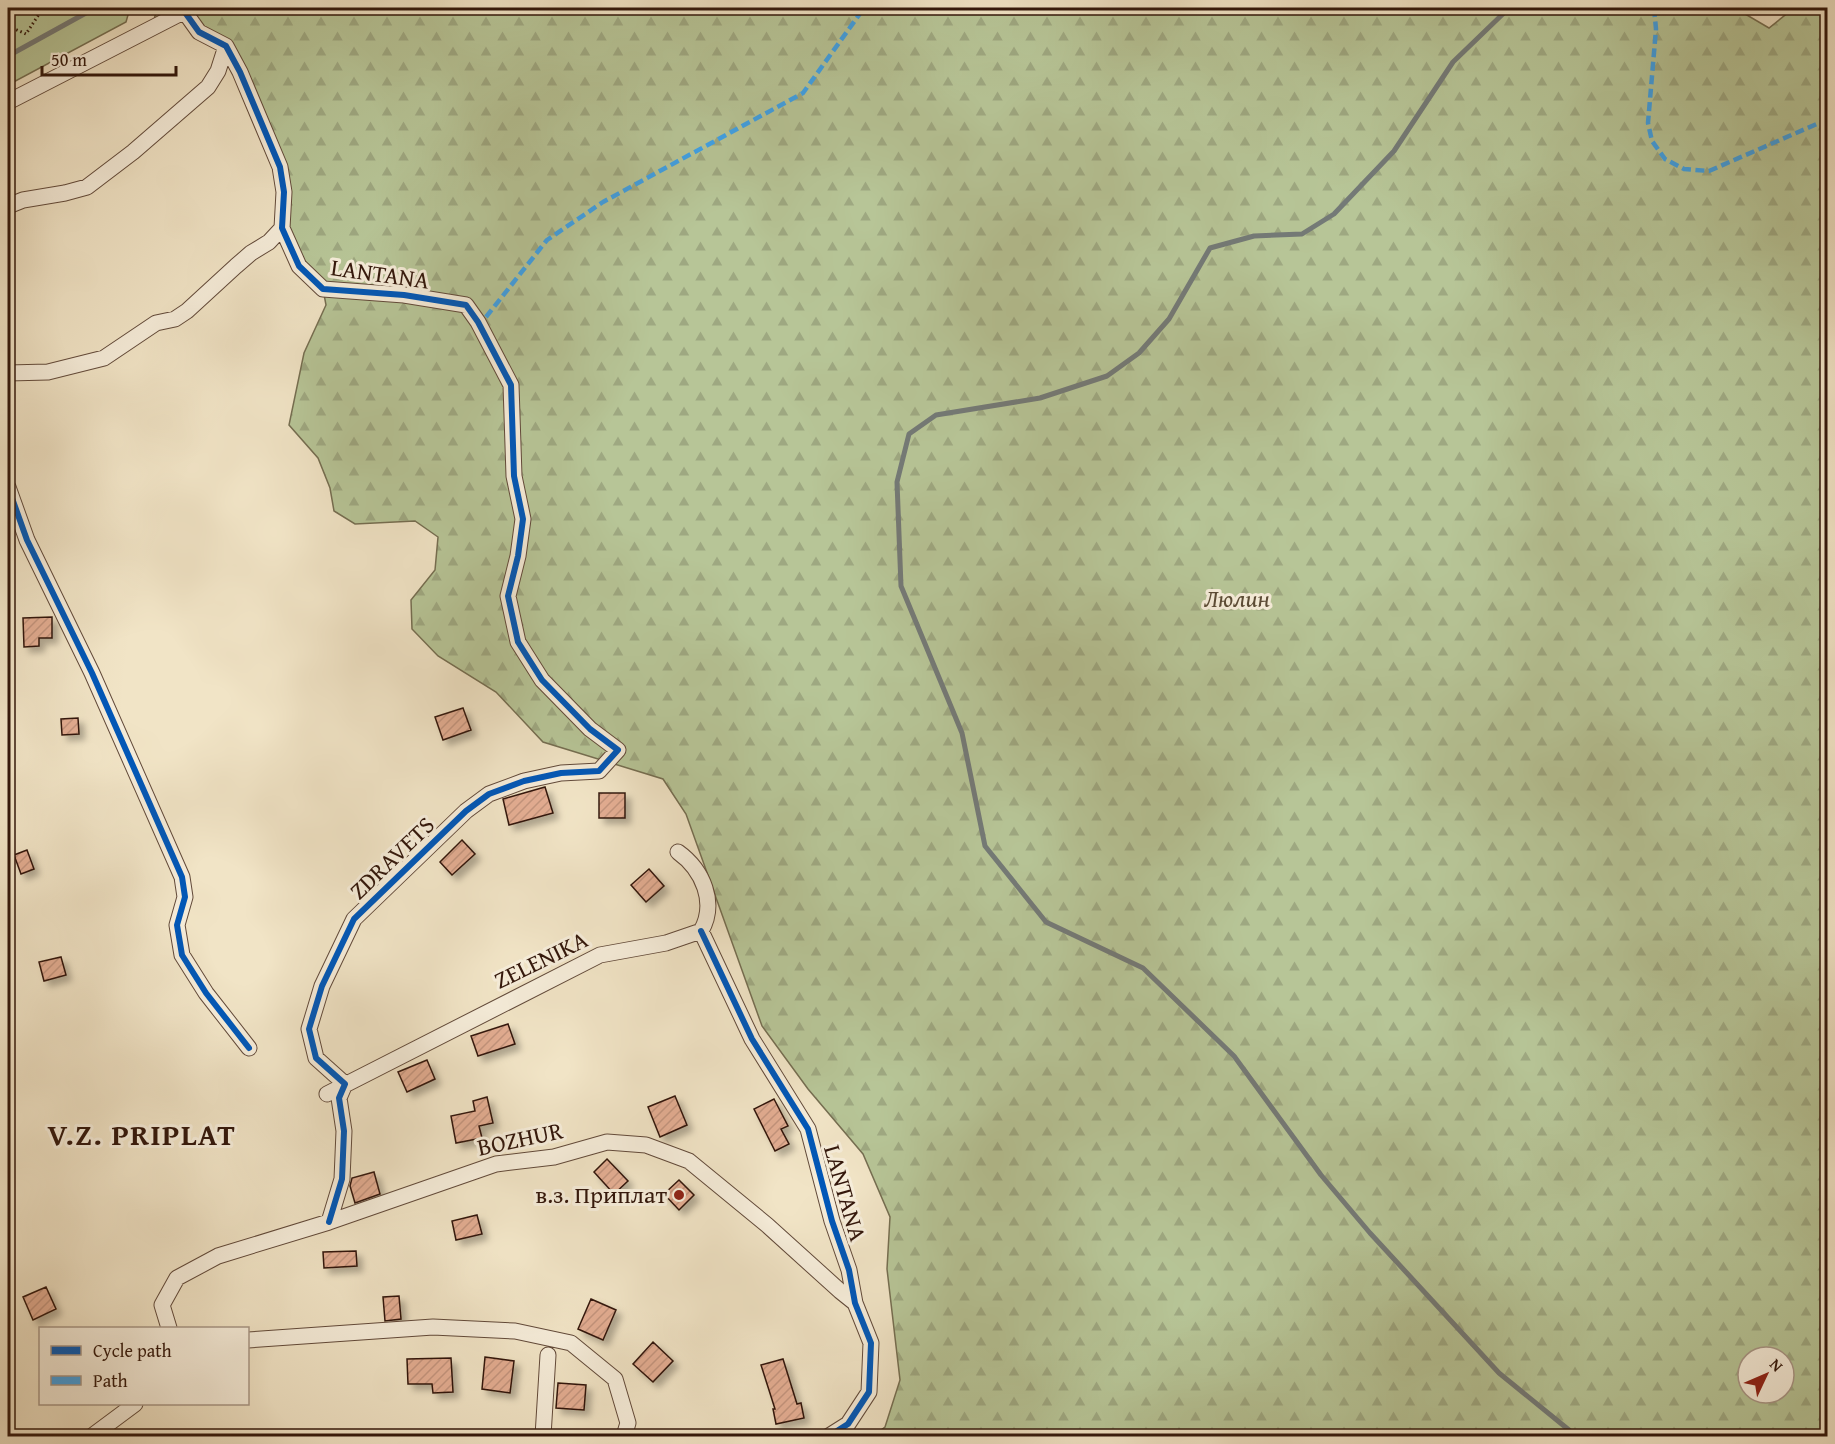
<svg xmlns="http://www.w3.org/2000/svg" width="1835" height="1444" viewBox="0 0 1835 1444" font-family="'Gentium Book Plus',serif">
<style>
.forest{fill:url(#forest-firs);stroke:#756e51;stroke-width:1.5;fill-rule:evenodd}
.green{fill:#b7c597;stroke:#756e51;stroke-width:1.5}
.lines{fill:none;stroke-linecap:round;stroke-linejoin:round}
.stream{stroke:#747a77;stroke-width:5}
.building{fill:url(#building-hatch);stroke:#33170b;stroke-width:1.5;filter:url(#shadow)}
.street-casing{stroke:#624a3a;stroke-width:17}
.path{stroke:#33170b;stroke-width:3;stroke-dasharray:1.5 3;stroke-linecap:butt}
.street{stroke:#f6edda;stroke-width:15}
.quiet{stroke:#3ea2e9;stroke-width:4.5;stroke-dasharray:9 4.5;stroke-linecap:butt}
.cycleway-casing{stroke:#f6edda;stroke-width:10}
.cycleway{stroke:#0057b8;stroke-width:6}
.poi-dot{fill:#8f2418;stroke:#f6edda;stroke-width:2}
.labels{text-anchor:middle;stroke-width:6;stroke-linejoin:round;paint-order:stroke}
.street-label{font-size:24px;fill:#33170b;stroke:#f6edda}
.park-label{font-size:24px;font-style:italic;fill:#5b4b35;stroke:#f6edda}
.poi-label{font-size:24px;fill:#33170b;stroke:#f6edda;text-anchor:end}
.district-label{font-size:30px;font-weight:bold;letter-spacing:1.5px;fill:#33170b;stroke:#f6edda}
</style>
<defs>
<pattern id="forest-firs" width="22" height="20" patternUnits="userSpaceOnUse" patternTransform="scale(1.5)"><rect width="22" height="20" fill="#b7c597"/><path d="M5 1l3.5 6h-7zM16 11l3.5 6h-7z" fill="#9ea881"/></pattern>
<pattern id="building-hatch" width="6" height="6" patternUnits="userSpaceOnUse" patternTransform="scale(1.5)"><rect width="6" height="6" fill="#e3ad92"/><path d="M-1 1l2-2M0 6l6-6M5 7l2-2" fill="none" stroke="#c3947d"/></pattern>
<filter id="shadow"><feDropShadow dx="5.5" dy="5.5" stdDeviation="3" flood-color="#0004"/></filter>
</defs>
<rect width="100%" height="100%" fill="#f1e4c6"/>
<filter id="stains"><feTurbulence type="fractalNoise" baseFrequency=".00333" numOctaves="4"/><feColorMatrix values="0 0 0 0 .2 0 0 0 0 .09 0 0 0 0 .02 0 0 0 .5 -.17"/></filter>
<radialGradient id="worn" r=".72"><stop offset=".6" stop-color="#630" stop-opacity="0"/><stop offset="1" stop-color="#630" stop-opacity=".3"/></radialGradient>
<path class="forest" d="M 157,8 L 1735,8 L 1769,28 L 1794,8 L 1827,8 L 1827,1436 L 873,1436 L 885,1427 L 900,1380 L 887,1269 L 890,1217 L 863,1154 L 808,1089 L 762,1026 L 686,814 L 663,779 L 543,742 L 496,692 L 438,656 L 412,629 L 411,600 L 435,570 L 438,537 L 415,521 L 355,524 L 334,511 L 330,488 L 318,458 L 289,425 L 304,353 L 326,305 L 323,289 L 286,235 L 288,179 L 231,48 L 178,13 L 154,20 ZM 1748,1357 L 1784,1357 L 1784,1393 L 1748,1393 Z"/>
<path class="green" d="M 8,8 L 130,8 L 126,22 L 8,85 Z"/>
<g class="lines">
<path class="stream" d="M 1509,8 L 1453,62 L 1394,151 L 1334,214 L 1302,234 L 1254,236 L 1210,248 L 1169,319 L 1139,353 L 1107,376 L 1040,398 L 936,415 L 909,434 L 897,482 L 901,586 L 962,733 L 985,846 L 1046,922 L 1143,968 L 1234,1056 L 1321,1175 L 1370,1233 L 1499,1373 L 1569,1430 L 1573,1436
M 1618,8 L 1628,12
M 8,56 L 95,8"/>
</g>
<path class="building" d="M 52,617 L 52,638 L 39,638 L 39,646 L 24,647 L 23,618 Z
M 463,708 L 471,730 L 443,740 L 435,717 Z
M 78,718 L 79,734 L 62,735 L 61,719 Z
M 545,787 L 553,813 L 509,825 L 503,799 Z
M 599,793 L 625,793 L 625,818 L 599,818 Z
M 462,840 L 475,854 L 452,875 L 440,862 Z
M 27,850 L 34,869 L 21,874 L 14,855 Z
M 649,869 L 664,886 L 646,902 L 631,885 Z
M 61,957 L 66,975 L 44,981 L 39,962 Z
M 508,1024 L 515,1044 L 478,1056 L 471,1036 Z
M 427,1060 L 435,1079 L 407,1092 L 398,1072 Z
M 675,1096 L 687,1125 L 660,1137 L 648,1107 Z
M 487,1097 L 493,1123 L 479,1126 L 482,1138 L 456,1143 L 451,1116 L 475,1111 L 473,1101 Z
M 774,1099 L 788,1126 L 781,1129 L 789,1144 L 775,1151 L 754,1109 Z
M 607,1159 L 628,1181 L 614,1194 L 594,1172 Z
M 374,1172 L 380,1194 L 355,1203 L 350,1186 L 352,1178 Z
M 679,1180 L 694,1195 L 679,1210 L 664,1194 Z
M 477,1215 L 482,1234 L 456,1240 L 452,1221 Z
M 356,1251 L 357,1266 L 324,1268 L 323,1252 Z
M 46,1287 L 56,1309 L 33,1320 L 23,1297 Z
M 399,1296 L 401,1319 L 385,1321 L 383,1297 Z
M 591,1299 L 616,1310 L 603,1340 L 578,1329 Z
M 653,1342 L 673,1361 L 653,1382 L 633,1364 Z
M 485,1357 L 514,1361 L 510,1393 L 482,1389 Z
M 451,1358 L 453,1392 L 433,1393 L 432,1384 L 408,1384 L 407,1359 Z
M 783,1359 L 797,1404 L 801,1403 L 804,1418 L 776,1424 L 773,1409 L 775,1409 L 761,1365 Z
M 558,1383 L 586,1385 L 584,1410 L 556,1408 Z"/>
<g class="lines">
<g class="street-casing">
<path id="street" d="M 184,11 L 199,32 L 226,46 L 240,72 L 280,167 L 284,192 L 282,228 L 299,266 L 323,289 L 404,295 L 466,305 L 478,322 L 511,385 L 514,476 L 523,519 L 518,556 L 508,596 L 518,642 L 542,680 L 590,729 L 618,750 L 599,771 L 561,773 L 524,781 L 489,794 L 466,811 L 354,919 L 322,986 L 309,1029 L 316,1058 L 345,1084 L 339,1098 L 344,1131 L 342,1179 L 329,1222
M 8,102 L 191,8
M 8,206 L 23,200 L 65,193 L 87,187 L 133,152 L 208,87 L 218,71 L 226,46
M 8,373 L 48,372 L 104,358 L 156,323 L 175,319 L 187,311 L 236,266 L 251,253 L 269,242 L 282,228
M 8,487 L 27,540 L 92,673 L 182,877 L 185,897 L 177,925 L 182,955 L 206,993 L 249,1048
M 701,931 L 752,1039 L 808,1129 L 832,1221 L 849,1270 L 855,1303 L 871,1343 L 869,1392 L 848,1424 L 829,1436
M 327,1094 L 600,955 L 666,943 L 701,931 C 717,903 703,870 678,852
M 169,1328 L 162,1305 L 177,1278 L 218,1256 L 329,1222 L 496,1164 L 554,1157 L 607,1142 L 646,1145 L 689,1161 L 767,1225 L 840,1291 L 855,1303
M 248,1340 L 433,1327 L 515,1331 L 571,1343 L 615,1379 L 628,1423 L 624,1436
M 92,1436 L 135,1404
M 543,1436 L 548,1355"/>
</g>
<path class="path" d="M 8,26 L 26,34 L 43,8"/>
<use href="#street" class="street"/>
<path class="quiet" d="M 1654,8 L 1656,29 L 1648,123 L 1652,141 L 1665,159 L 1684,169 L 1709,171 L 1819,123 L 1828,122
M 486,317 L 547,240 L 603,202 L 803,93 L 864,8"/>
<g class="cycleway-casing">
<path id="cycleway" d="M 184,11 L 199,32 L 226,46 L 240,72 L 280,167 L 284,192 L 282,228 L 299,266 L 323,289 L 404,295 L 466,305 L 478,322 L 511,385 L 514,476 L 523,519 L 518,556 L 508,596 L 518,642 L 542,680 L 590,729 L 618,750 L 599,771 L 561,773 L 524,781 L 489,794 L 466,811 L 354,919 L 322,986 L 309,1029 L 316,1058 L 345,1084 L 339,1098 L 344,1131 L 342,1179 L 329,1222
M 8,487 L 27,540 L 92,673 L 182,877 L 185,897 L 177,925 L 182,955 L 206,993 L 249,1048
M 701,931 L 752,1039 L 808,1129 L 832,1221 L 849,1270 L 855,1303 L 871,1343 L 869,1392 L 848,1424 L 829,1436"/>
</g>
<use href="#cycleway" class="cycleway"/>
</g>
<circle class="poi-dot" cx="679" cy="1195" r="6"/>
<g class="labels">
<g class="street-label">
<text transform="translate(380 274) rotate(8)" y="8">LANTANA</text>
<text transform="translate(392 858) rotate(-44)" y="8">ZDRAVETS</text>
<text transform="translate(541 960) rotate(-26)" y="8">ZELENIKA</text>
<text transform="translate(520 1139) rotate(-12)" y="8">BOZHUR</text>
<text transform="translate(845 1193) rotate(74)" y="8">LANTANA</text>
</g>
<g class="park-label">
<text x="1237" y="607">Люлин</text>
</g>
<g class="poi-label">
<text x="667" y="1203">в.з. Приплат</text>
</g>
<g class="district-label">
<text x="142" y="1145">V.Z. PRIPLAT</text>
</g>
</g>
<rect width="1835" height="1444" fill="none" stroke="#f1e4c6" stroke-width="30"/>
<rect x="9" y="9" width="1817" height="1426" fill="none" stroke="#33170b" stroke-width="3"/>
<rect x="15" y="15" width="1805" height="1414" fill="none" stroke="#33170b" stroke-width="1.5"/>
<rect x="39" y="1327" width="210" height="78" fill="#f6edda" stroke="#a89787" stroke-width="1.5"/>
<rect x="51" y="1346" width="30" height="9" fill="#0057b8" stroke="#a89787" stroke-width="1.5"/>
<text x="93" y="1357" font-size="18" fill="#33170b">Cycle path</text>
<rect x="51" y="1376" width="30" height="9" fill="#3ea2e9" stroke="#a89787" stroke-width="1.5"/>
<text x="93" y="1387" font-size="18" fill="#33170b">Path</text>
<g transform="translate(1766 1375) rotate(46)"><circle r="28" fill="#f6edda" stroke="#a89787" stroke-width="1.5"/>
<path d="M0-4.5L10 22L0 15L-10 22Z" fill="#8f2418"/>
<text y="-9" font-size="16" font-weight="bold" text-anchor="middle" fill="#33170b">N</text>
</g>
<path d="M42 66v9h134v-9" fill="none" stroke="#33170b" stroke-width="3"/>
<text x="51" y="66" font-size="18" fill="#33170b" stroke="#f6edda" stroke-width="4.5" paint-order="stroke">50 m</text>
<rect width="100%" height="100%" filter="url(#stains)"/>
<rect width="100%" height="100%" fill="url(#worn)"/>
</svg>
